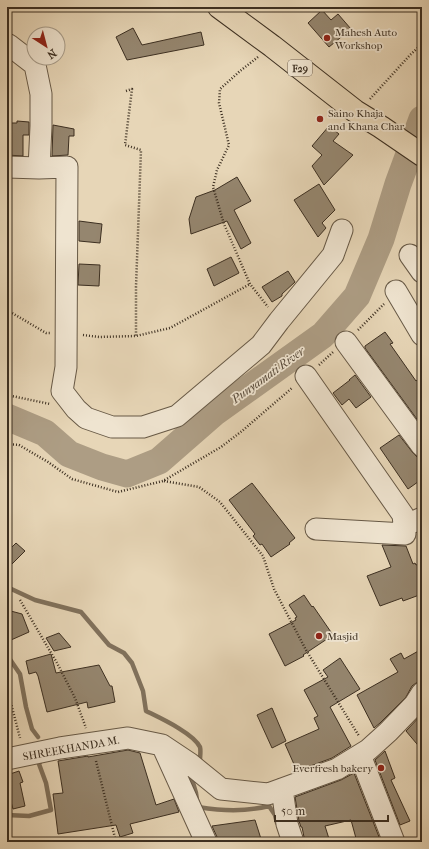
<svg xmlns="http://www.w3.org/2000/svg" width="429" height="849" viewBox="0 0 429 849" font-family="'IM FELL French Canon',serif">
<style>
.lines{fill:none;stroke-linecap:round;stroke-linejoin:round}
.stream{stroke:#80715c;stroke-width:4.5}
.river{stroke:#ad9d84;stroke-width:27}
.building{fill:#95866f;stroke:#3c2f21}
.minor-casing{stroke:#675946;stroke-width:23}
.major-casing{stroke:#3c2f21;stroke-width:24}
.path{stroke:#3c2f21;stroke-width:2.5;stroke-dasharray:1 2;stroke-linecap:butt}
.minor{stroke:#efe4d0;stroke-width:21}
.major{stroke:#e7d6b7;stroke-width:22}
.poi-dot{fill:#8f2418;stroke:#efe4d0;stroke-width:1.5}
.labels{text-anchor:middle;stroke-width:3.5;stroke-linejoin:round;paint-order:stroke}
.shield{fill:#efe4d0;stroke:#726556;stroke-width:1}
.shield-label{font-size:10px;font-weight:bold;fill:#3c2f21}
.poi-label{font-size:11px;fill:#3c2f21;stroke:#efe4d0;text-anchor:start}
.street-label{font-size:11px;fill:#3c2f21;stroke:#efe4d0}
.water-label{font-size:12px;font-style:italic;fill:#584a3a;stroke:#efe4d0}
</style>
<rect width="100%" height="100%" fill="#e7d6b7"/>
<filter id="stains"><feTurbulence type="fractalNoise" baseFrequency=".005" numOctaves="4"/><feColorMatrix values="0 0 0 0 .2 0 0 0 0 .09 0 0 0 0 .02 0 0 0 .5 -.17"/></filter>
<radialGradient id="worn" r=".72"><stop offset=".6" stop-color="#630" stop-opacity="0"/><stop offset="1" stop-color="#630" stop-opacity=".3"/></radialGradient>
<g class="lines">
<path class="stream" d="M 7,587 L 35,600 L 81,612 L 109,645 L 124,653 L 132,663 L 143,691 L 146,711 C 160,718 193,733 200,747 C 201,751 200,756 200,760
M 7,655 L 20,674 L 26,707 L 32,729 L 38,737
M 191,776 L 196,793 L 198,807 C 223,811 244,812 269,806 L 275,815 L 277,823
M 7,815 L 29,816 L 51,810 L 46,783 L 39,764 L 42,759"/>
<path class="river" d="M 7,417 L 45,433 L 69,454 L 102,467 L 127,474 L 159,461 L 214,413 L 323,335 L 357,296 L 381,239 L 398,184 L 422,119"/>
</g>
<path class="building" d="M 322,10 L 331,20 L 338,14 L 351,29 L 329,47 L 308,23 Z
M 133,28 L 142,45 L 201,32 L 204,45 L 127,60 L 116,37 Z
M 17,121 L 29,122 L 29,135 L 23,135 L 23,156 L 7,155 L 7,123 L 17,123 Z
M 53,125 L 74,129 L 74,136 L 69,136 L 68,155 L 52,156 Z
M 329,126 L 339,134 L 333,141 L 353,155 L 324,185 L 312,166 L 322,155 L 312,146 Z
M 237,177 L 251,201 L 234,210 L 251,243 L 241,249 L 227,221 L 191,234 L 189,219 L 196,197 L 215,190 Z
M 319,184 L 335,210 L 322,223 L 326,228 L 318,237 L 294,200 Z
M 79,221 L 102,224 L 100,243 L 79,241 Z
M 231,257 L 239,273 L 214,286 L 207,269 Z
M 79,264 L 100,265 L 99,286 L 78,285 Z
M 288,271 L 295,282 L 282,294 L 282,296 L 272,302 L 262,287 Z
M 385,332 L 393,343 L 390,344 L 416,381 L 422,376 L 422,426 L 365,348 L 365,346 Z
M 355,375 L 371,397 L 356,408 L 349,399 L 342,405 L 333,393 L 350,380 L 349,380 Z
M 399,435 L 413,453 L 417,457 L 422,458 L 422,479 L 408,489 L 380,448 Z
M 252,483 L 295,538 L 289,543 L 290,544 L 271,557 L 262,544 L 260,545 L 253,536 L 255,534 L 229,500 Z
M 16,543 L 25,551 L 7,569 L 7,552 Z
M 382,545 L 406,546 L 413,564 L 415,563 L 416,565 L 422,563 L 422,594 L 403,601 L 402,598 L 380,606 L 367,576 L 391,567 Z
M 304,595 L 312,607 L 313,606 L 333,635 L 303,655 L 304,656 L 285,666 L 269,634 L 296,620 L 295,618 L 297,617 L 289,605 Z
M 7,610 L 22,614 L 29,632 L 11,640 L 7,633 Z
M 59,633 L 71,647 L 54,651 L 46,638 Z
M 422,649 L 422,681 L 416,683 L 412,686 L 406,697 L 380,723 L 374,728 L 357,695 L 398,672 L 390,659 L 401,653 L 404,659 Z
M 51,654 L 56,673 L 99,665 L 110,686 L 112,686 L 115,702 L 88,708 L 87,702 L 47,712 L 38,676 L 36,672 L 29,674 L 26,661 Z
M 340,658 L 360,689 L 330,707 L 351,746 L 332,758 L 297,771 L 285,744 L 319,729 L 314,718 L 318,716 L 304,690 L 328,677 L 323,670 Z
M 272,708 L 286,741 L 272,748 L 257,715 Z
M 422,714 L 422,750 L 406,731 Z
M 128,750 L 140,753 L 156,805 L 174,799 L 179,812 L 130,824 L 133,833 L 120,837 L 116,825 L 58,834 L 53,794 L 63,793 L 58,761 L 88,756 L 88,757 Z
M 385,751 L 395,778 L 391,780 L 410,821 L 400,825 L 375,760 Z
M 19,771 L 23,782 L 20,783 L 25,806 L 13,809 L 10,798 L 7,799 L 7,775 Z
M 354,773 L 381,842 L 357,842 L 351,820 L 325,826 L 330,842 L 305,842 L 302,827 L 301,827 L 299,821 L 295,797 L 341,780 Z
M 255,820 L 262,842 L 218,842 L 217,837 L 212,826 Z"/>
<g class="lines">
<g class="minor-casing">
<path id="minor" d="M 7,45 L 9,45 L 35,65 L 41,94 L 41,126 L 39,168 L 67,167 L 66,367 L 62,391 L 76,409 L 86,418 L 112,427 L 143,427 L 177,416 L 261,345 L 279,321 L 333,255 L 342,230
M 7,167 L 39,168
M 410,255 L 422,272
M 396,291 L 422,335
M 346,342 L 422,446
M 306,376 L 403,515 L 405,534 L 316,529
M 404,526 L 422,518
M 162,745 L 206,842
M 360,755 L 394,842
M 7,759 L 60,748 L 128,738 L 162,745 L 189,763 L 221,789 L 268,794 L 337,769 L 368,750 L 388,732 L 415,704 L 422,693
M 282,789 L 287,824 L 293,842"/>
</g>
<g class="major-casing">
<path id="major" d="M 219,7 L 272,46 L 355,111 L 381,127 L 422,155"/>
</g>
<path class="path" d="M 258,57 L 240,71 L 220,89 L 219,103 L 229,145 L 217,170 L 213,187 L 224,224 L 250,284 L 268,307
M 126,91 L 132,89 L 125,145 L 141,150 L 136,287 L 136,336
M 370,99 L 410,55 L 422,44
M 7,310 L 46,333 L 50,333
M 358,330 L 384,304
M 83,335 L 99,337 L 136,336 L 170,328 L 250,284
M 319,365 L 333,352
M 7,395 L 50,404
M 7,444 L 19,445 L 48,462 L 72,479 L 118,492 L 163,481 L 221,447 L 242,431 L 292,388
M 164,481 L 199,487 L 220,502 L 263,556 L 274,589 L 306,650 L 359,736
M 20,600 L 57,663 L 75,698 L 86,728
M 7,688 L 20,738
M 96,761 L 116,842"/>
<use href="#minor" class="minor"/>
<use href="#major" class="major"/>
</g>
<g class="poi-dot">
<circle cx="327" cy="38" r="4"/>
<circle cx="320" cy="119" r="4"/>
<circle cx="319" cy="636" r="4"/>
<circle cx="381" cy="768" r="4"/>
</g>
<g class="labels">
<rect class="shield" x="288" y="60" width="24" height="16" rx="3"/>
<g class="shield-label">
<text x="300" y="72">F29</text>
</g>
<g class="poi-label">
<text x="335" y="36">Mahesh Auto<tspan x="335" dy="13">Workshop</tspan></text>
<text x="328" y="117">Saino Khaja<tspan x="328" dy="13">and Khana Char</tspan></text>
<text x="327" y="640">Masjid</text>
<text x="373" y="772" text-anchor="end">Everfresh bakery</text>
</g>
<g class="street-label">
<text transform="translate(71 748) rotate(-10)" y="4">SHREEKHANDA M.</text>
</g>
<g class="water-label">
<text transform="translate(268 375) rotate(-36)" y="4">Punyamati River</text>
</g>
</g>
<rect width="429" height="849" fill="none" stroke="#e7d6b7" stroke-width="24"/>
<rect x="8" y="8" width="413" height="833" fill="none" stroke="#3c2f21" stroke-width="2"/>
<rect x="12" y="12" width="405" height="825" fill="none" stroke="#3c2f21"/>
<g transform="translate(46 46) rotate(144)"><circle r="19" fill="#efe4d0" stroke="#a79c8a"/>
<path d="M0-3L7 15L0 10L-7 15Z" fill="#8f2418"/>
<text y="-6" font-size="11" font-weight="bold" text-anchor="middle" fill="#3c2f21">N</text>
</g>
<path d="M275 815v6h113v-6" fill="none" stroke="#3c2f21" stroke-width="2"/>
<text x="281" y="815" font-size="12" fill="#3c2f21" stroke="#efe4d0" stroke-width="3" paint-order="stroke">50 m</text>
<rect width="100%" height="100%" filter="url(#stains)"/>
<rect width="100%" height="100%" fill="url(#worn)"/>
</svg>
